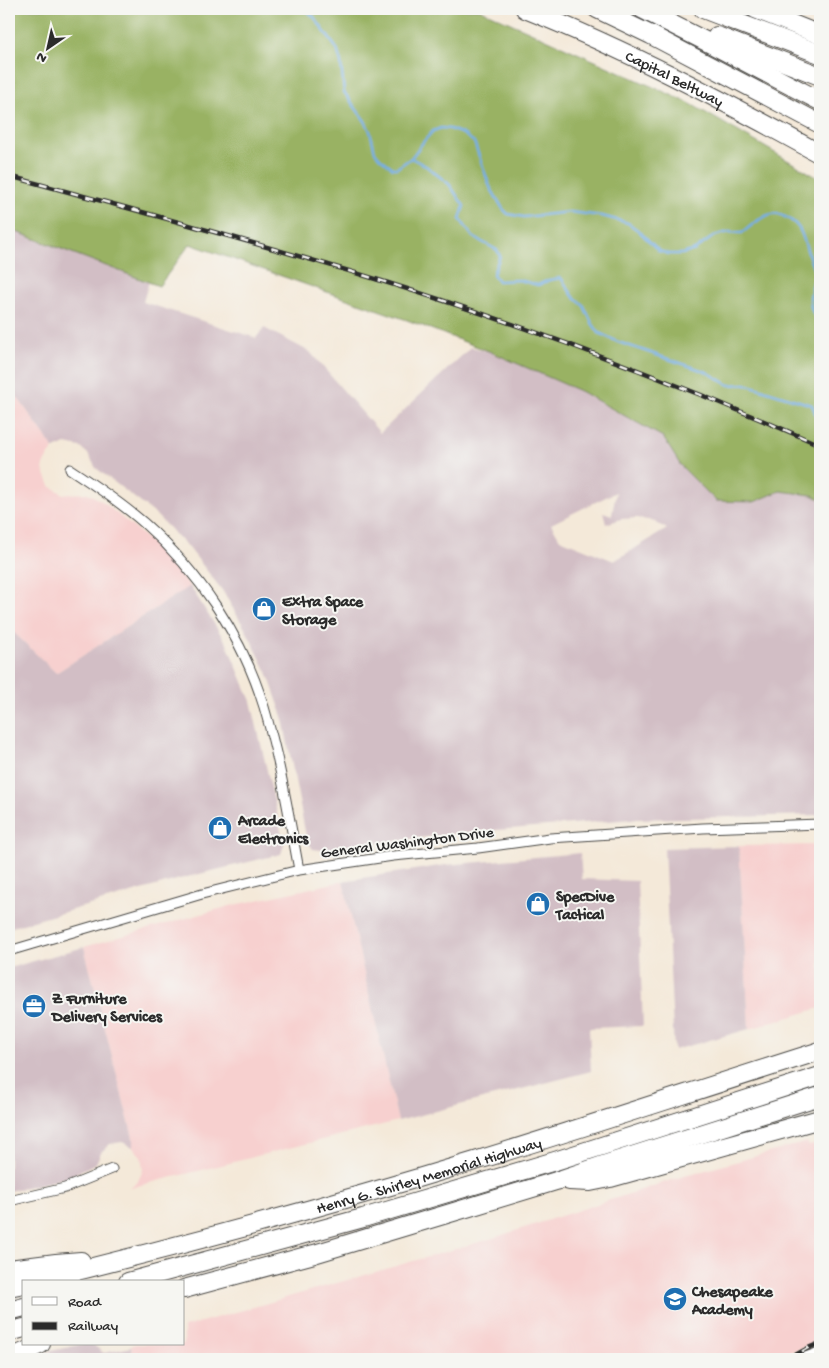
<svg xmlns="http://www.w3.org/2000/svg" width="829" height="1368" viewBox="0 0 829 1368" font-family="'Gochi Hand',sans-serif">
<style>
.built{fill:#f7d0cf}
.industrial{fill:#d2bec5;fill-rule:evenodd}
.forest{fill:#99b264;stroke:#626e48}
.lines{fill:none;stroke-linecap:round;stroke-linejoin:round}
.stream{stroke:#76afe6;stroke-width:2.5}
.minor-casing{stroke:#494845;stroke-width:11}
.tertiary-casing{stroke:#494845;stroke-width:14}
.motorway-casing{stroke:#494845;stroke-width:20}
.minor{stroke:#fff;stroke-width:9}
.tertiary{stroke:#fff;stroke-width:11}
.motorway{stroke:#fff;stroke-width:18}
.rail-casing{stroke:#2b2b2b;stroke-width:4.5}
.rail{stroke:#f6f6f2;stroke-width:2.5;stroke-dasharray:8;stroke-linecap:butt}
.labels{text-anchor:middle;stroke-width:4;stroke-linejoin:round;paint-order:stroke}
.street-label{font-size:16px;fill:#2b2b2b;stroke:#f6f6f2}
.poi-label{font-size:16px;font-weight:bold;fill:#2b2b2b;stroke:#f6f6f2;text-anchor:start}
</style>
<rect width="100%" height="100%" fill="#f6f6f2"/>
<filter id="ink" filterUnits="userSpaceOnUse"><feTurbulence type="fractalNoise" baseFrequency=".02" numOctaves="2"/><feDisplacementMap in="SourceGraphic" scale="10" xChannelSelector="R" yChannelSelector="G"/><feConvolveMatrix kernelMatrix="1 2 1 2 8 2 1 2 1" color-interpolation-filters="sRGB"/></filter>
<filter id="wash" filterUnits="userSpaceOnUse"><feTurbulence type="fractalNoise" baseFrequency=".0096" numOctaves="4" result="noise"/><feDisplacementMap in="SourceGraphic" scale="20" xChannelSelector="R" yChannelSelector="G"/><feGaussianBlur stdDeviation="1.12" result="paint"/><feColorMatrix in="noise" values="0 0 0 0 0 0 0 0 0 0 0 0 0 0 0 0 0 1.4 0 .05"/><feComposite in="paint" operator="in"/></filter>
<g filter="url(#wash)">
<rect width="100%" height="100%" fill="#f4e9d9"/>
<path class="built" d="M 9,385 L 54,449 L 46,459 L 43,469 L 50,486 L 63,494 L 88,493 L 103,502 L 151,542 L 190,586 L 56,673 L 9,628 Z
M 820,845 L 820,1008 L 749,1029 L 739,846 Z
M 343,881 L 398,1121 L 129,1188 L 138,1181 L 143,1170 L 141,1156 L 133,1147 L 133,1138 L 84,947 L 230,906 Z
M 807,1142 L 809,1146 L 820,1143 L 820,1342 L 767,1359 L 134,1359 L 131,1346 L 135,1344 L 184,1344 L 184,1327 L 490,1239 L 681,1177 Z"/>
<path class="industrial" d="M 9,209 L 158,250 L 143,302 L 256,338 L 264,328 L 310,352 L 380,433 L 471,347 L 491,352 L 580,391 L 615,411 L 820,481 L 820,815 L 633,819 L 460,833 L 321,850 L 313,849 L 307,841 L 282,714 L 267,672 L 247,632 L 222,590 L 189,548 L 154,513 L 96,468 L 88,454 L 80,447 L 66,444 L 54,449 L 9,385 ZM 616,492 L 612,515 L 603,512 L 606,524 L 621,519 L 637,518 L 653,521 L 667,529 L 614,561 L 560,539 L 551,524 Z
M 190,586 L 227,644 L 251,701 L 284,844 L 281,854 L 187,877 L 9,928 L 9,628 L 56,673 Z
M 739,846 L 749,1029 L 674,1050 L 664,848 Z
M 580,853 L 582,879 L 637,881 L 643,1026 L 589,1028 L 591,1071 L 398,1121 L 343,881 L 446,865 Z
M 84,947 L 133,1138 L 133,1147 L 122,1142 L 110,1144 L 101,1152 L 96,1163 L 66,1178 L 9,1191 L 9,968 Z
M 83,1344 L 92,1344 L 104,1353 L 131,1347 L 133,1359 L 42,1359 L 42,1353 Z"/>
<path class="forest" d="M 9,9 L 479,9 L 689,103 L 820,179 L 820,499 L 812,495 L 780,491 L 754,502 L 716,501 L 681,466 L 663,437 L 580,391 L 491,352 L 407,320 L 190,244 L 159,286 L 9,229 Z"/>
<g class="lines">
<path class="stream" d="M 305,9 L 314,17 L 337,49 L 341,63 L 344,92 L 365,121 L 370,131 L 375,152 L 380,158 L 393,168 L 397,168 L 411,158 L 424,141 L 433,131 L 441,128 L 450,129 L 463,134 L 474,142 L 490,187 L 503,209 L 508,214 L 524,217 L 570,212 L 602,216 L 628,223 L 639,231 L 659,251 L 669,254 L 682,254 L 695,250 L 714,236 L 729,232 L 742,233 C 751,226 761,216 772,214 C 776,213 780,214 783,216 C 802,224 802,235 808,253 C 810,261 813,268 816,275 C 809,293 806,309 820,323
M 411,158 L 426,166 L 449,184 L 464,206 L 460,219 L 473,237 L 497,250 L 500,256 L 493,274 L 498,281 L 519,280 L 538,285 L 549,280 L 561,278 L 573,296 L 584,306 L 592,323 L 599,333 L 618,342 L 707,372 L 729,385 L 745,384 L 812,405 L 816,415 L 820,417"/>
</g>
</g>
<g filter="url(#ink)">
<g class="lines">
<g class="minor-casing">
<path id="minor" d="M 70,469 C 96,486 121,503 144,523 C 199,572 243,637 264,707 C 280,761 289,816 299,870
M 9,951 L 202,894 L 299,870 L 393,856 L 478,848 L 550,838 L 703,828 L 820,824
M 9,1201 L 65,1188 L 112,1169"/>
</g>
<g class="tertiary-casing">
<path id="tertiary" d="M 803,1359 L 820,1353"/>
</g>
<g class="motorway-casing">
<g id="motorway">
<path id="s1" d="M 525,9 C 627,50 724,101 820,154"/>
<path d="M 597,9 L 651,35 L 820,124"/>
<path d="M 642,9 L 711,44 L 820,101"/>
<path d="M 703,9 L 820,54"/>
<path d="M 755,9 L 820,35"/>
<path d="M 717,36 L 820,76"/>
<path d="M 569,1181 L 590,1182 L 610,1178 L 820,1119"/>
<path d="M 9,1269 L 56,1263 L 81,1261"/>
<path id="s2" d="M 32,1282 C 181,1246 330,1205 478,1160 C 592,1125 706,1087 820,1051"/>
<path d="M 128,1282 L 363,1218 L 555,1161 L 820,1076"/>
<path d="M 9,1287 L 24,1284"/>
<path d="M 184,1289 L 314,1254 L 447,1214 L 556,1181 L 606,1164 L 820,1096"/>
<path d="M 9,1311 L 24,1307"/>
<path d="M 9,1332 L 24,1328"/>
<path d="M 13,1359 L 20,1354 L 41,1344"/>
</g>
</g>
<use href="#minor" class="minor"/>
<use href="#tertiary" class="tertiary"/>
<use href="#motorway" class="motorway"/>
<g class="rail-casing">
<path id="rail" d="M 9,176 C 129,208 250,241 369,277 C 522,324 673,381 820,445
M 788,1359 L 808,1348 L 820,1343"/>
</g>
<use href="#rail" class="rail"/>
</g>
</g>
<defs>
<g id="shop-disc" transform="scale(1.25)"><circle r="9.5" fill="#1f6fb2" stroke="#f6f6f2"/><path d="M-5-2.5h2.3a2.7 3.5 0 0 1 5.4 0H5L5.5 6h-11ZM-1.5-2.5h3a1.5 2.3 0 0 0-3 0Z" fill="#fff"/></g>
<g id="office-disc" transform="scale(1.25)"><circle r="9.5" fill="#1f6fb2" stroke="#f6f6f2"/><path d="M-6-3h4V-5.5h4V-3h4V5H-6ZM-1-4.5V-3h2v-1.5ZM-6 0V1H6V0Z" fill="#fff"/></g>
<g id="school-disc" transform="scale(1.25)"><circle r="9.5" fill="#1f6fb2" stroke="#f6f6f2"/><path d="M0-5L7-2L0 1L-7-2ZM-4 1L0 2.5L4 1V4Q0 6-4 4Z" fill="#fff"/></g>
</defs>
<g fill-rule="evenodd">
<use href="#shop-disc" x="264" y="609"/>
<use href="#shop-disc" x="220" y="828"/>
<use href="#shop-disc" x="538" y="904"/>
<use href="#office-disc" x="34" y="1006"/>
<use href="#school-disc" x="675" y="1299"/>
</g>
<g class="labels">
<g class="street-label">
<text dy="6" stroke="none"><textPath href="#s1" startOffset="165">Capital Beltway</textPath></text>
<text transform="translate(407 841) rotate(-7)" y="6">General Washington Drive</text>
<text dy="6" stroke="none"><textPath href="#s2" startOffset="411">Henry G. Shirley Memorial Highway</textPath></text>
</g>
<g class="poi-label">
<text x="282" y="606">Extra Space<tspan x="282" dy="18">Storage</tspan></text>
<text x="238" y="825">Arcade<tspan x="238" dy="18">Electronics</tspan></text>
<text x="556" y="901">SpecDive<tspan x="556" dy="18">Tactical</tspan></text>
<text x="52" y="1003">Z Furniture<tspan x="52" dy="18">Delivery Services</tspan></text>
<text x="692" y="1296">Chesapeake<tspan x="692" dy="18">Academy</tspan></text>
</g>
</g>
<rect width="829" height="1368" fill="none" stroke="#f6f6f2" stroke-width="30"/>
<rect x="22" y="1280" width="162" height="65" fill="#f6f6f2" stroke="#a5a5a2"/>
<rect x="32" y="1297" width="25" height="8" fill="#ffffff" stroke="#a5a5a2"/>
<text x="68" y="1306" font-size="15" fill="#2b2b2b">Road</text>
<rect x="32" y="1322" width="25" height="8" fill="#2b2b2b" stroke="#a5a5a2"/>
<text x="68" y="1330" font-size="15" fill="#2b2b2b">Railway</text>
<g transform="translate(48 48) rotate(214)" stroke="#f6f6f2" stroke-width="4" paint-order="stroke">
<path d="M0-4L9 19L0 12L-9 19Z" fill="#2b2b2b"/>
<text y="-8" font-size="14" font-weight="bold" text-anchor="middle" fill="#2b2b2b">N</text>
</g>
</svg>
